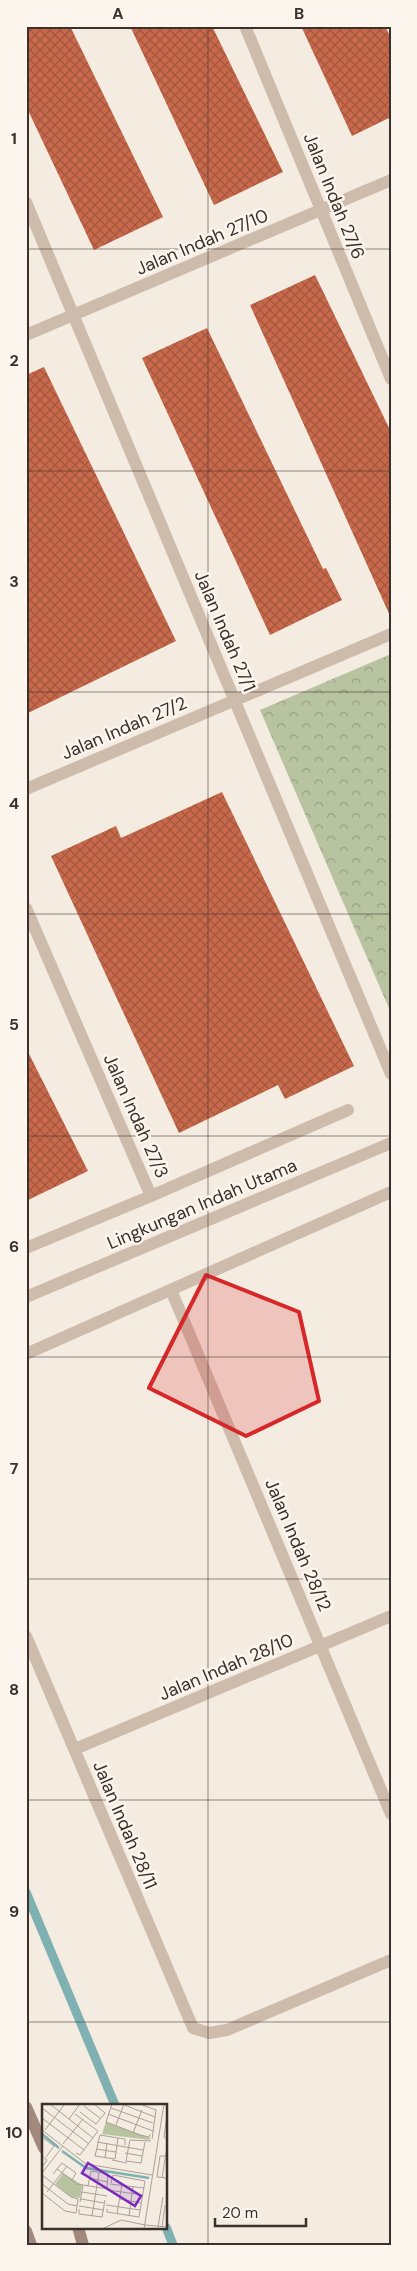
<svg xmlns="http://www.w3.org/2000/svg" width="417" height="2271" viewBox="0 0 417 2271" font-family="'DM Sans',sans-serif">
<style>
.forest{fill:url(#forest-crowns)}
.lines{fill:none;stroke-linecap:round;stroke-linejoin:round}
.stream{stroke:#7fb0b2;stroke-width:9}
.building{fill:url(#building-cross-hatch)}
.street{stroke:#cdbbac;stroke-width:12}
.secondary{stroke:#a18a7d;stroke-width:12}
.marked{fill:#d62828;fill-opacity:0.2;stroke:#d62828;stroke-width:4;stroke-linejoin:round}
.grid{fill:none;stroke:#3b302b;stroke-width:1;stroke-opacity:0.55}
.labels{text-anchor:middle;stroke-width:5;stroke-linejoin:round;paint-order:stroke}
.street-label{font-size:18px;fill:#3b302b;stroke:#fbf5ee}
.inset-river{fill:none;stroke:#7fb0b2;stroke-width:2.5}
.inset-road{fill:none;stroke:#aaa098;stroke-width:1}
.view{fill:#7b2cbf;fill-opacity:0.15;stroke:#7b2cbf;stroke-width:2.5}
.inset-edge{fill:none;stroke:#3b302b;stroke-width:2.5}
.neatline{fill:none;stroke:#3b302b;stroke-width:2}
.grid-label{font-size:16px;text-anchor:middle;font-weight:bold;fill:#3b302b}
</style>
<defs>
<pattern id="forest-crowns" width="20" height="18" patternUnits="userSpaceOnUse" patternTransform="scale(1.25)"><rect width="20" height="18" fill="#b8c4a0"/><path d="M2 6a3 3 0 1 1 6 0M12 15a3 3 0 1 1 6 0" fill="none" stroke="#97a083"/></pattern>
<pattern id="building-cross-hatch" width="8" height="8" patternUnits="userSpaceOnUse" patternTransform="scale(1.25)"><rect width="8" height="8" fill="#c8694b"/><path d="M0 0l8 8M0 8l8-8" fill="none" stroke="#a4573f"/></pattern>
</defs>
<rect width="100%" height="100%" fill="#f4ebe1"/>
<path class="forest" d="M 391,654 L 391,1013 L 260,710 Z"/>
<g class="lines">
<path class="stream" d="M 26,1892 L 115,2105
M 166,2227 L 173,2245"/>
</g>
<path class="building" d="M 26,26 L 70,26 L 163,217 L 94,250 L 26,106 Z
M 130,26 L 212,26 L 283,172 L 214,205 Z
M 301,26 L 385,26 L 391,38 L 391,117 L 352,136 Z
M 315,275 L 391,432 L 391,618 L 250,305 Z
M 207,328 L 323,569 L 326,568 L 342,600 L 270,635 L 142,358 Z
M 44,367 L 176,641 L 26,714 L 26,375 Z
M 222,792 L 354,1066 L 285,1099 L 278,1085 L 179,1133 L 51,856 L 116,826 L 121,838 Z
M 26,1048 L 88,1171 L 26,1201 Z"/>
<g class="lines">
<path class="street" d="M 245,26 L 391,379
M 26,202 L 391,1074
M 26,335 L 391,180
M 26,789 L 391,634
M 26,908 L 151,1196 L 348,1110
M 26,1248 L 151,1196
M 171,1290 L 391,1814
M 26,1297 L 391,1143
M 26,1354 L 391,1192
M 26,1636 L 193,2028 L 209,2033 L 227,2030 L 391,1960
M 75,1749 L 391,1616"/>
<path class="secondary" d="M 26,2107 L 44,2148
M 78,2227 L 83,2245
M 26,2231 L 31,2245"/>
</g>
<path class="marked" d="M 206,1275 L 299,1312 L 319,1401 L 246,1436 L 149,1388 Z"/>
<path class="grid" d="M 208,26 L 208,2245M 26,249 L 391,249M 26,471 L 391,471M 26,692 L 391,692M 26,914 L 391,914M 26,1136 L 391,1136M 26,1357 L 391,1357M 26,1579 L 391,1579M 26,1800 L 391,1800M 26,2022 L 391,2022"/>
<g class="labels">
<g class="street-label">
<text transform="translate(334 196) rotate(68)" y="6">Jalan Indah 27/6</text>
<text transform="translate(202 242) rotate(-23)" y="6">Jalan Indah 27/10</text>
<text transform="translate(225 631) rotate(67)" y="6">Jalan Indah 27/1</text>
<text transform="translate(124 728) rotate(-23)" y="6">Jalan Indah 27/2</text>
<text transform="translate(136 1116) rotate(66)" y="6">Jalan Indah 27/3</text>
<text transform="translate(202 1204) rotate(-23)" y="6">Lingkungan Indah Utama</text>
<text transform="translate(298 1545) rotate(67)" y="6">Jalan Indah 28/12</text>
<text transform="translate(226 1667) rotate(-23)" y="6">Jalan Indah 28/10</text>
<text transform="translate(125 1825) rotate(67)" y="6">Jalan Indah 28/11</text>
</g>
</g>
<g transform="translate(42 2104)">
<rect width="125" height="125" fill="#f4ebe1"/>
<path d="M 64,18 L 108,34 L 108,36 L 60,30 ZM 21,69 L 40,81 L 38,94 L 29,93 L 13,80 Z" fill="#b8c4a0"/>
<path class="inset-river" d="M 0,30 L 17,44M 20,47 L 44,64 L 107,74"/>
<path class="inset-road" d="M 8,0 L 51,34M 70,0 L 64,18 L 98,31 L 107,33 L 108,30M 80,0 L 113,13M 98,0 L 114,6 L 110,35M 42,2 L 59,15M 0,4 L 47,40M 69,4 L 111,19M 38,8 L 54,20 L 63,9 L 52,0M 33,10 L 56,27 L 38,51 L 34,49M 66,10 L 111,27M 125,11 L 122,33 L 125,35M 0,14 L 42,46M 27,15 L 38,0M 74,21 L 82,0M 0,26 L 44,60 L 110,71M 3,26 L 22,1M 91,29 L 100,6M 0,33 L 12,42 L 4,53M 76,34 L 73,55 L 53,52 L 58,31 L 76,34 L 83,35 L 83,41M 55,38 L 101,46M 103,38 L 99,59 L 84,57 L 88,36 L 109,37M 21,40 L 41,15M 54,45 L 74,48M 83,49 L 100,52M 0,52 L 5,56 L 0,63M 123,52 L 118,52 L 115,73 L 125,74M 63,54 L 65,39M 70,56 L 85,59M 15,65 L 35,80 L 66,85M 0,69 L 21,42M 11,70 L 20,59 L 34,69 L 30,76M 47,74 L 66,78M 120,74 L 125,43M 0,80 L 26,100 L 35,102M 68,80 L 102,84M 46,82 L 49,67 L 66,70 L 65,85M 66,86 L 101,91M 5,88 L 25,62M 40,88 L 65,92M 0,89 L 23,107 L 34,109 L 36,95 L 29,93 L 0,71M 39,95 L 62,99M 78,95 L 99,99M 38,98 L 41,81M 64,101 L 98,106M 37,102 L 62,106M 37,105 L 37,110 L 60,113 L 63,96M 65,105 L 65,108 L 97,113 L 103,77 L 71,71 L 69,79M 75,110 L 80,80M 50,112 L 57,69M 87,112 L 91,82M 103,121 L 125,123M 116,123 L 121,93M 120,123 L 123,101M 60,125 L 79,116 L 103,121M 102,125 L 122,0"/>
<path class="view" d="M 46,59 L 99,92 L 93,102 L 40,69 Z"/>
<rect width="125" height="125" class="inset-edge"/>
</g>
<rect width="417" height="2271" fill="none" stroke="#fbf5ee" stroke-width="55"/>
<path d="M215 2218v8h91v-8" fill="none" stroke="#3b302b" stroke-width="2.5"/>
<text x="222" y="2218" font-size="15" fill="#3b302b" stroke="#fbf5ee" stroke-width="4" paint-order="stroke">20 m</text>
<rect x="28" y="28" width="362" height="2216" class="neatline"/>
<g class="grid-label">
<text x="118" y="19">A</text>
<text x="299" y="19">B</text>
<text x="14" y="144">1</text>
<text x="14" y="366">2</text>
<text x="14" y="587">3</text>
<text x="14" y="809">4</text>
<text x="14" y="1030">5</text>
<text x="14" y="1252">6</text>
<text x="14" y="1474">7</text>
<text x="14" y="1695">8</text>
<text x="14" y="1917">9</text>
<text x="14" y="2138">10</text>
</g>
</svg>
